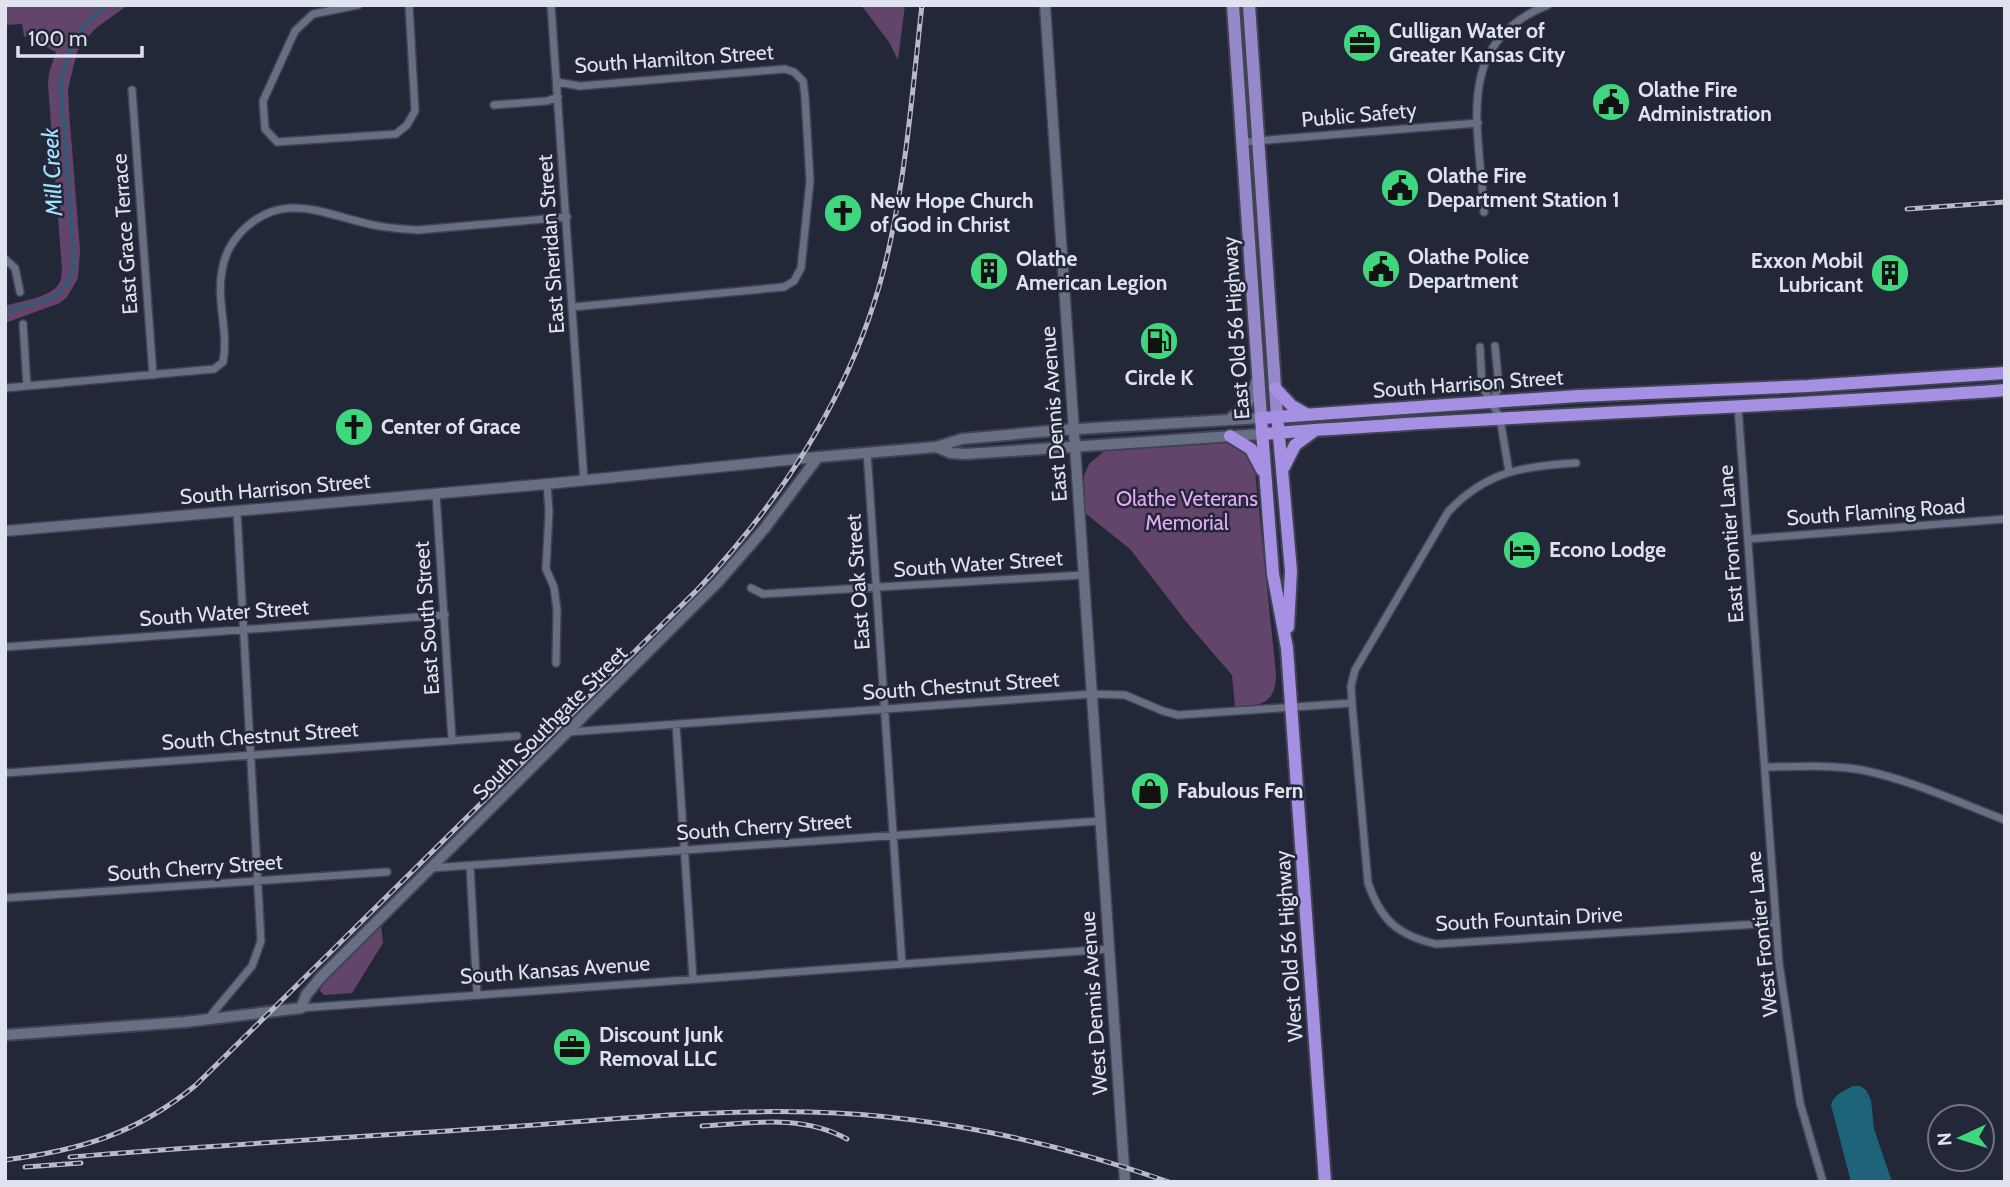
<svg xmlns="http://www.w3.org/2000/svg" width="2010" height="1187" viewBox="0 0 2010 1187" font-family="Cabin,sans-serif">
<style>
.green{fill:#63456b}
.water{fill:#1d647b}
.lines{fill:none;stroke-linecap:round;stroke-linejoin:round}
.stream{stroke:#1d647b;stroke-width:2.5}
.minor-casing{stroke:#3f4352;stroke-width:10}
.tertiary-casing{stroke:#3f4352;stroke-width:13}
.secondary-casing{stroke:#3f4352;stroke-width:14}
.primary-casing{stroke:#3f4352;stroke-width:16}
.trunk-casing{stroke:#3f4352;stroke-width:16}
.minor{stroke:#686e83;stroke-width:7}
.tertiary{stroke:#686e83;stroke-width:10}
.secondary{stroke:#686e83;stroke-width:10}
.primary{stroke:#9688cb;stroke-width:12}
.trunk{stroke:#a690e3;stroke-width:12}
.rail-casing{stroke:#b7bac7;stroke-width:5}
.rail{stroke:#232839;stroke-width:2.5;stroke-dasharray:8;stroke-linecap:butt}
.labels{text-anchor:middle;stroke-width:5;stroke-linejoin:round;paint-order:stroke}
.poi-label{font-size:21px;font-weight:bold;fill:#e0e3ef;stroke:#232839;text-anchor:start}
.street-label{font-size:21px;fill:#e0e3ef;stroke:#232839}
.park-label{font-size:21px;fill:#e7a8f7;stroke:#232839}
.water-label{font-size:23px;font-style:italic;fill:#a0e3fd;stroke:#232839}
</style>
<rect width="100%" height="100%" fill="#232839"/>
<path class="green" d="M 5,5 L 128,5 L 96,28 L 85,40 L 78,50 L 74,64 L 68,89 L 69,111 L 80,250 L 78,278 L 67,297 L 60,303 L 5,323 L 5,306 C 20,301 49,298 58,285 C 62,281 61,274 62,269 L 48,85 L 49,73 L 56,52 L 24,36 L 22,24 L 5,25 Z
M 861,5 L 905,5 L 898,60 L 889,42 Z
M 1230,439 L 1241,443 L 1254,462 L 1276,674 C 1276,704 1260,706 1235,707 L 1232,675 L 1188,624 L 1130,549 L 1085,513 L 1084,476 L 1089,464 L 1108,448 Z
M 381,925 L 383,943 L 352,993 L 324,995 L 320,991 L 322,982 Z"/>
<path class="water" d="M 1853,1086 L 1860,1086 L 1866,1090 L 1871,1100 L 1874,1129 L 1892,1182 L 1851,1182 L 1831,1105 C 1834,1094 1844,1091 1853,1086 Z"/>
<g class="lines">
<path class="stream" d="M 5,311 C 40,301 69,303 74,259 L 61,88 C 64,53 78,24 108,5"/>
<g class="minor-casing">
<path id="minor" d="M 358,5 L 313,14 L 295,31 L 263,101 L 265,129 L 277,142 L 396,134 L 407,125 L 415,111 L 409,5
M 551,5 L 584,481
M 557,82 L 580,86 L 785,69 L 794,72 L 803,81 L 805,97 L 810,181 L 801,268 L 794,281 L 784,287 L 573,307
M 132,90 L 153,375
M 494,105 L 547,101 L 558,97
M 1243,142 L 1478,123
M 1484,212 C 1480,130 1451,43 1548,5
M 5,259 L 15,268 L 20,292
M 23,324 L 27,386
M 1480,347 L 1482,386 L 1500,418 L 1509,472
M 5,388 L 214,369 L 223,362 C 229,332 216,301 222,271 C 224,255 233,240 244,229 C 283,192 321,213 365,223 C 383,228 400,229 418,230 L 567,217
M 1492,402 L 1499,387 L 1495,346
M 1738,407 L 1779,963 L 1800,1103 L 1823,1182
M 867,452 L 902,964
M 1576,463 C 1524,466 1486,471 1448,512 L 1355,670 L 1351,686 L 1352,703 L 1368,883 C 1381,920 1397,935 1436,944 L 1775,923
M 547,484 L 549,511 L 546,569 L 554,587 L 557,610 L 556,663
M 436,494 L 452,740
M 1749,539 L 2005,519
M 751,588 L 763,594 L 1083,575
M 5,647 L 445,615
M 676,724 L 693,979
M 569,732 L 1092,694 L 1125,695 L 1163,711 L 1178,715 L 1352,703
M 1765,767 C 1798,767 1830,764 1862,770 C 1911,780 1958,802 2005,820
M 5,773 L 517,736
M 470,866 L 477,995
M 431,868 L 1100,821
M 5,898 L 387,872
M 301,1008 L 1109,949
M 207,1020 L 252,966 L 261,941 L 237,512"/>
</g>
<g class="tertiary-casing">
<path id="tertiary" d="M 1045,5 L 1125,1182
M 5,531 L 547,484 L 818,457"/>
</g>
<g class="secondary-casing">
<path id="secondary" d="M 1230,419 L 1248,403 L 1256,382
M 936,447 L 951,453 L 966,454 L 1262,434
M 5,1035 L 185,1022 L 301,1008 L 306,995 L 321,977 L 718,582 L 764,529 L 818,457 L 936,447 L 962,439 L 1061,430 L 1261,418"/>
</g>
<g class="primary-casing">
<path id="primary" d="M 1233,5 L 1261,418
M 1249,5 L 1277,416"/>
</g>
<g class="trunk-casing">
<path id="trunk" d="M 1275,388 L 1292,406 L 1306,414
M 1278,425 L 1291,571 L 1288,627
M 1262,434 C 1509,414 1757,409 2005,390
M 1230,436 L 1251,449 L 1262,470
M 1284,467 L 1295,445 L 1314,431
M 1325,1182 L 1287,648 L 1273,574 L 1261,418 L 1578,396 L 1808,386 L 2005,373"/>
</g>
<use href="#minor" class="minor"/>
<use href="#tertiary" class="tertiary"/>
<use href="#secondary" class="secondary"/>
<use href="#primary" class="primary"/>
<use href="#trunk" class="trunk"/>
<g class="rail-casing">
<path id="rail" d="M 1907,209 L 2005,202
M 702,1126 C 751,1123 802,1114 847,1139
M 70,1157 C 205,1146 340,1138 476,1129 C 587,1122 699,1109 810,1112 C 934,1115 1052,1141 1169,1182
M 5,1160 C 81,1150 136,1134 196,1085 L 698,589 C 790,491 862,375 890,243 C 907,165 913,84 922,5
M 25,1167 L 81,1163"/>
</g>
<use href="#rail" class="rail"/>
</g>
<defs>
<g id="office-disc" transform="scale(2.0125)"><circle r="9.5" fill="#3ed77d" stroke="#232839"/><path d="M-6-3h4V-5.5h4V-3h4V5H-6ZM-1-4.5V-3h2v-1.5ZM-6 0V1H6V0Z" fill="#111"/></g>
<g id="civic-disc" transform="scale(2.0125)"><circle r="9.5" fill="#3ed77d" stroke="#232839"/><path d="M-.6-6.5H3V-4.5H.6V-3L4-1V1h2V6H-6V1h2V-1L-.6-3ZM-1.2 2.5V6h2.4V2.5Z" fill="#111"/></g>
<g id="church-disc" transform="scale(2.0125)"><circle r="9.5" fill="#3ed77d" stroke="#232839"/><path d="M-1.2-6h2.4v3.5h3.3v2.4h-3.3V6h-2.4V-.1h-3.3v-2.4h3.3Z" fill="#111"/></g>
<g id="building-disc" transform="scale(2.0125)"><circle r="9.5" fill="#3ed77d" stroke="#232839"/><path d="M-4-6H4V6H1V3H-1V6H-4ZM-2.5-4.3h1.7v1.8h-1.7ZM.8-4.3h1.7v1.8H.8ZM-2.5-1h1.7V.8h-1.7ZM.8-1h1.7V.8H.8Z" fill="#111"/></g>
<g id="fuel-disc" transform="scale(2.0125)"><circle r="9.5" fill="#3ed77d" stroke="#232839"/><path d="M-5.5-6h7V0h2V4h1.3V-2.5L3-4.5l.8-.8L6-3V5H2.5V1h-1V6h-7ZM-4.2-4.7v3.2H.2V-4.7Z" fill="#111"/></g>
<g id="hotel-disc" transform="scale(2.0125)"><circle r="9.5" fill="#3ed77d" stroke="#232839"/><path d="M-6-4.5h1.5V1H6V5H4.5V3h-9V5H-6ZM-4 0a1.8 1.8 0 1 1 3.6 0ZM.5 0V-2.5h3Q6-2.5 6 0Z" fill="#111"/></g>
<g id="shop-disc" transform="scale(2.0125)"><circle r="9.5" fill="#3ed77d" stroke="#232839"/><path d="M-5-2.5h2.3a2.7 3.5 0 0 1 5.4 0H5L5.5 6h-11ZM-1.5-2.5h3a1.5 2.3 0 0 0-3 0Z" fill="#111"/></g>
</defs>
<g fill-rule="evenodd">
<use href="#office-disc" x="1362" y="43"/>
<use href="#civic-disc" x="1611" y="102"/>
<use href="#civic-disc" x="1400" y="188"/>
<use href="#church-disc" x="843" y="213"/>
<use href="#civic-disc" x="1381" y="269"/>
<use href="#building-disc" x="989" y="271"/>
<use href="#building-disc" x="1890" y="273"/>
<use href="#fuel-disc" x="1159" y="341"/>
<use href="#church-disc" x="354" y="427"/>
<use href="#hotel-disc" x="1522" y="550"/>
<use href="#shop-disc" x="1150" y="791"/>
<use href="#office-disc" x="572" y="1047"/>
</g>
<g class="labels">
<g class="poi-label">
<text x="1389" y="38">Culligan Water of<tspan x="1389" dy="24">Greater Kansas City</tspan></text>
<text x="1638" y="97">Olathe Fire<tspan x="1638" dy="24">Administration</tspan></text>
<text x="1427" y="183">Olathe Fire<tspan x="1427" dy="24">Department Station 1</tspan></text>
<text x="870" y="208">New Hope Church<tspan x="870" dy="24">of God in Christ</tspan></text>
<text x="1408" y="264">Olathe Police<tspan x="1408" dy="24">Department</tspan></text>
<text x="1016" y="266">Olathe<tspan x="1016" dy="24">American Legion</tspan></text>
<text x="1863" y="268" text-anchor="end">Exxon Mobil<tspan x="1863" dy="24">Lubricant</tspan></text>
<text x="1159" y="385" text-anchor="middle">Circle K</text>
<text x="381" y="434">Center of Grace</text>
<text x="1549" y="557">Econo Lodge</text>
<text x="1177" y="798">Fabulous Fern</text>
<text x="599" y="1042">Discount Junk<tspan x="599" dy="24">Removal LLC</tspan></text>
</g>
<g class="street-label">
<text transform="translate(674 59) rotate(-4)" y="7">South Hamilton Street</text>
<text transform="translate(1359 115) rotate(-5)" y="7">Public Safety</text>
<text transform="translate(125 234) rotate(-94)" y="7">East Grace Terrace</text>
<text transform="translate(551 244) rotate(-94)" y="7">East Sheridan Street</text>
<text transform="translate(1236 328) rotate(-94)" y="7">East Old 56 Highway</text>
<text transform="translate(1468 384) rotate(-4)" y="7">South Harrison Street</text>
<text transform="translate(1054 414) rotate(-94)" y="7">East Dennis Avenue</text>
<text transform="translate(275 489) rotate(-5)" y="7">South Harrison Street</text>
<text transform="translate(1876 512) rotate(-4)" y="7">South Flaming Road</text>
<text transform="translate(1731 544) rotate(-94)" y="7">East Frontier Lane</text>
<text transform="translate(978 564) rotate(-4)" y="7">South Water Street</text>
<text transform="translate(858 582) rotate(-94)" y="7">East Oak Street</text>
<text transform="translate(224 613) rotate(-4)" y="7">South Water Street</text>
<text transform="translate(427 618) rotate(-94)" y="7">East South Street</text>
<text transform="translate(961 686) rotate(-4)" y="7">South Chestnut Street</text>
<text transform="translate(550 723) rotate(-45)" y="7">South Southgate Street</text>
<text transform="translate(260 736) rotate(-4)" y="7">South Chestnut Street</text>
<text transform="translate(764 827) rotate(-4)" y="7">South Cherry Street</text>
<text transform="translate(195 868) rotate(-4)" y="7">South Cherry Street</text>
<text transform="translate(1529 919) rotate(-3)" y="7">South Fountain Drive</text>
<text transform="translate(1762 934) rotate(-96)" y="7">West Frontier Lane</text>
<text transform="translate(1289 946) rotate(-94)" y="7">West Old 56 Highway</text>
<text transform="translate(555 970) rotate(-4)" y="7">South Kansas Avenue</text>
<text transform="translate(1094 1003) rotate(-94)" y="7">West Dennis Avenue</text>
</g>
<g class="park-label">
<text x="1187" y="506">Olathe Veterans<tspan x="1187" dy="24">Memorial</tspan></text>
</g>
<g class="water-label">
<text transform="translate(52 172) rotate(-93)" y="8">Mill Creek</text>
</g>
</g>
<rect width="2010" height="1187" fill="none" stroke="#e0e3ef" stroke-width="14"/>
<g transform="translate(1961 1138) rotate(266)"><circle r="33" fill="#232839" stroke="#6f7382" stroke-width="2"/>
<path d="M0-5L12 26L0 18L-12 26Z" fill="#3ed77d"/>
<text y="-10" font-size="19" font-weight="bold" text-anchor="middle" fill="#e0e3ef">N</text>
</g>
<path d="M18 46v10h124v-10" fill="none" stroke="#e0e3ef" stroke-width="3.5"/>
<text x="28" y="46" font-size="21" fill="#e0e3ef" stroke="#232839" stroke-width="5" paint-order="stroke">100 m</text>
</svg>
